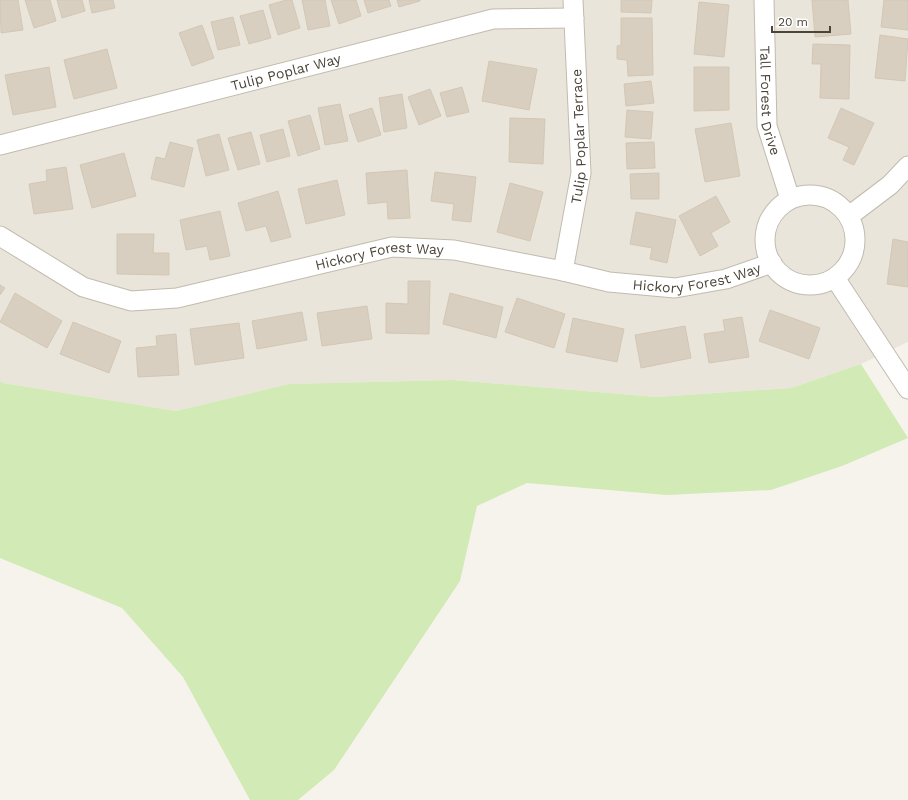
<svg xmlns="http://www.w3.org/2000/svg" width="908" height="800" viewBox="0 0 908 800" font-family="'Work Sans',sans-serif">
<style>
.residential{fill:#eae5da}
.green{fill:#d2eab5}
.building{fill:#d8cfc1;stroke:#d3c7b4}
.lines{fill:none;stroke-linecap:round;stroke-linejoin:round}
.minor-casing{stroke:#c2bbae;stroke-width:21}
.minor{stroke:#fff;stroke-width:19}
.labels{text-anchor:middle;stroke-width:3;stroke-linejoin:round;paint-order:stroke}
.street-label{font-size:14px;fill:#4b4439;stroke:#fff}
</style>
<rect width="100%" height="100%" fill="#f6f3ec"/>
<path class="residential" d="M 0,0 L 908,0 L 908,342 L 861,364 L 791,388 L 656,397 L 454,380 L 289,384 L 176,411 L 3,383 L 0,381 Z"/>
<path class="green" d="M 861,364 L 908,438 L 842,466 L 771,490 L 667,495 L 527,483 L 477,506 L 460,581 L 334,770 L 298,800 L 250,800 L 183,677 L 122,608 L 0,558 L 0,381 L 3,383 L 176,411 L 289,384 L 453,380 L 656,397 L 791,388 Z"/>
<path class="building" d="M 0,0 L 18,0 L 23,30 L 1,33 Z
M 25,0 L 50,0 L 56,21 L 34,28 Z
M 57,0 L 82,0 L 85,11 L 62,18 Z
M 89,0 L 113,0 L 115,8 L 92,13 Z
M 286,0 L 292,0 L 300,28 L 278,35 L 269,5 Z
M 302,0 L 325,0 L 330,26 L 308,30 Z
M 331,0 L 356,0 L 361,16 L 339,24 Z
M 364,0 L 389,0 L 391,6 L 368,13 Z
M 397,0 L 420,0 L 420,1 L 399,7 Z
M 621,0 L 652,0 L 651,13 L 621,12 Z
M 812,0 L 848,0 L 851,34 L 815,37 Z
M 884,0 L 908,0 L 908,30 L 881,27 Z
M 699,2 L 729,5 L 724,57 L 694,54 Z
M 263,10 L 271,38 L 249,44 L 240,16 Z
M 233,17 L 240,45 L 218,50 L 211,22 Z
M 621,18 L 652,18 L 653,75 L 628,76 L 627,60 L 617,59 L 617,46 L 621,45 Z
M 202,25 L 214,58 L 192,66 L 179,33 Z
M 880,35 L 908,39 L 905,81 L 875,78 Z
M 813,44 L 850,45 L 849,99 L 820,98 L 821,64 L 812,64 Z
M 107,49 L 117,88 L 74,99 L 64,60 Z
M 489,61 L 537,69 L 529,110 L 482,101 Z
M 49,67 L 56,107 L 13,115 L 5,75 Z
M 694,67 L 729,67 L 729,110 L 694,111 Z
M 651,81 L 654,103 L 626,106 L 624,84 Z
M 462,87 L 469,112 L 447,117 L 440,93 Z
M 430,89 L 441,116 L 419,125 L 408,97 Z
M 402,94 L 407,128 L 384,132 L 379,98 Z
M 340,104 L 348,141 L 325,145 L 318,108 Z
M 372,108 L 381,135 L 358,142 L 349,115 Z
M 841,108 L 874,123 L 854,165 L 843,160 L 849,147 L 828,138 Z
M 627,110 L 653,112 L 651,139 L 625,137 Z
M 310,115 L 320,149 L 298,156 L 288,121 Z
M 510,118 L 545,119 L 543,164 L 509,162 Z
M 731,123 L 740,176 L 705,182 L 695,129 Z
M 283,129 L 290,156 L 267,162 L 260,135 Z
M 251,132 L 260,164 L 238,170 L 228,138 Z
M 219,134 L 229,170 L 206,176 L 197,140 Z
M 170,142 L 193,148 L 184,187 L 151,179 L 156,157 L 165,159 Z
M 654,142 L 655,168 L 627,169 L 626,143 Z
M 124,153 L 136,196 L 92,208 L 80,165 Z
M 66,167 L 73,209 L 34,214 L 29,184 L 47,181 L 46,170 Z
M 407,170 L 410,218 L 388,219 L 387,202 L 368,204 L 366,173 Z
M 435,172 L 476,177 L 471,222 L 452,220 L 454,204 L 431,201 Z
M 659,173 L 659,199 L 631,199 L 630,174 Z
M 337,180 L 345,215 L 306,224 L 298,189 Z
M 510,183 L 543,192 L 530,241 L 497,232 Z
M 278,191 L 291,237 L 271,242 L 266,226 L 246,231 L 238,203 Z
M 716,196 L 730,222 L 711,233 L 718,246 L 700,256 L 679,216 Z
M 220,211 L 230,256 L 210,260 L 207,246 L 186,250 L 180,220 Z
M 636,212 L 676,220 L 667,263 L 650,259 L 652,248 L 630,244 Z
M 117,234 L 154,234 L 153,253 L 169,253 L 169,275 L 117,274 Z
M 893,239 L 908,242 L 908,287 L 887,284 Z
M 408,281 L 430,281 L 429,334 L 386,333 L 386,303 L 408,304 Z
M 0,285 L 5,288 L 0,295 Z
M 15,293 L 62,321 L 47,348 L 0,322 Z
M 450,293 L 503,307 L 496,338 L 443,324 Z
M 517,298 L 565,314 L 554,348 L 505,332 Z
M 367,306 L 372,339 L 322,346 L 317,313 Z
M 770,310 L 820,328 L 809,359 L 759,341 Z
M 302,312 L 307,340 L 257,349 L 252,321 Z
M 742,317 L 749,357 L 709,363 L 704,334 L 725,331 L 723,320 Z
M 573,318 L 624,329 L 617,362 L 566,352 Z
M 73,322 L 121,341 L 109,373 L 60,354 Z
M 239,323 L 244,358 L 195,365 L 190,329 Z
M 685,326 L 691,358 L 641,368 L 635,335 Z
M 176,334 L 179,375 L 138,377 L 136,348 L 157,346 L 156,336 Z"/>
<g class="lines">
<g class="minor-casing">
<g id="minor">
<path id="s1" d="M 764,0 L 767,126 L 790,199"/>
<path id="s2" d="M 0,145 L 493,19 L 574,18"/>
<circle cx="810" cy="240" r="45"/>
<path d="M 849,216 L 890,185 L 908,166"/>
<path id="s3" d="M 0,236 L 83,287 L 131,301 L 177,298 L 392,247 L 454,250 L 563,271 L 609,282 L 675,288 L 726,279 L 772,263"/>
<path id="s4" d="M 563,271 L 581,173 L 573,0"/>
<path d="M 835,278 L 908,389"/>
</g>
</g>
<use href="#minor" class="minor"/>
</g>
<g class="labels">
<g class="street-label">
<text dy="5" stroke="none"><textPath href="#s2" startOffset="295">Tulip Poplar Way</textPath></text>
<text dy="5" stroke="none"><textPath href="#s1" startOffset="101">Tall Forest Drive</textPath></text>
<text dy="5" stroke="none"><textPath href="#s4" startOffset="136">Tulip Poplar Terrace</textPath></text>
<text dy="5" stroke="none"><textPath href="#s3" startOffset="401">Hickory Forest Way</textPath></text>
<text dy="5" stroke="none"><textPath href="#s3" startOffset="724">Hickory Forest Way</textPath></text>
</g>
</g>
<path d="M772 26v6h58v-6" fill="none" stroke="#4b4439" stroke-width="2"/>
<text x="778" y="26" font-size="12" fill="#4b4439" stroke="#ffffff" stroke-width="3" paint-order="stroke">20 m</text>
</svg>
